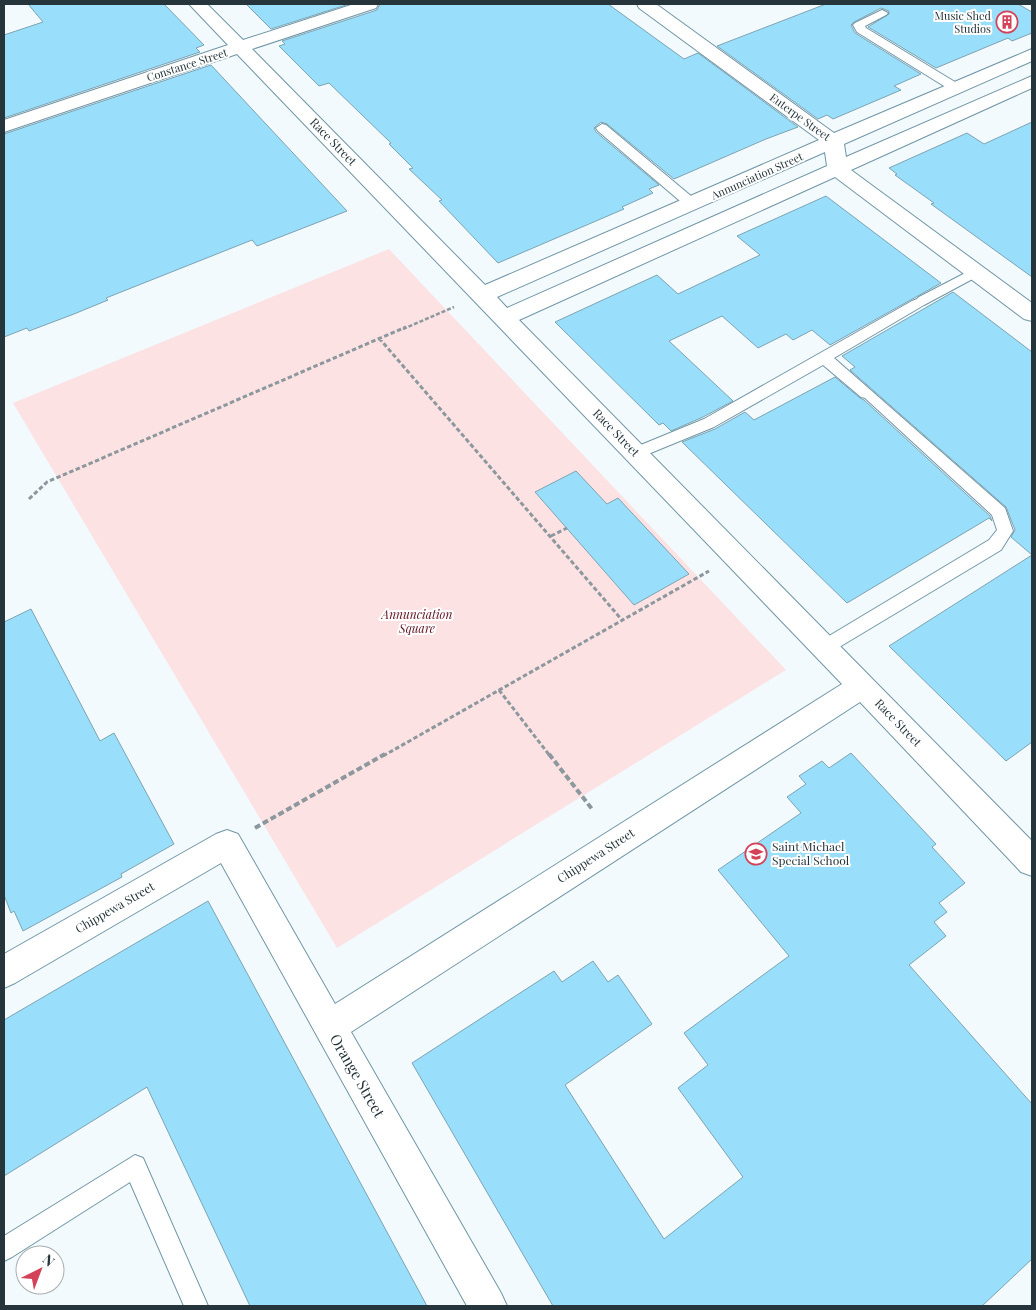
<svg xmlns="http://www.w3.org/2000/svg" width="1036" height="1310" viewBox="0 0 1036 1310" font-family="'Playfair Display',serif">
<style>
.green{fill:#fde2e3}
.building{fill:#99dffb;stroke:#7da3b3}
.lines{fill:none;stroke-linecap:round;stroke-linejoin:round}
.lane-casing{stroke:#7196a6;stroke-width:2}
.street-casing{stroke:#7196a6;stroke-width:2}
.path-far2{stroke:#8c989d;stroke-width:2.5;stroke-dasharray:4 2;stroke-linecap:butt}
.path-far1{stroke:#8c989d;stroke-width:3;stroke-dasharray:4.5 2.5;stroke-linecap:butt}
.path{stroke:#8c989d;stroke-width:4;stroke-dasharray:6 3;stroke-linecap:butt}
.lane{fill:#fff;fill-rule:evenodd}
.street{fill:#fff;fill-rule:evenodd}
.labels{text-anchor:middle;stroke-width:4;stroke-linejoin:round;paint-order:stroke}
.far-poi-label{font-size:11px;fill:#25353b;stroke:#fff;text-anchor:end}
.far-street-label{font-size:11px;fill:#25353b;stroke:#fff}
.street-label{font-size:12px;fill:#25353b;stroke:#fff}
.park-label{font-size:12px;font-style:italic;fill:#611321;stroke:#fff}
.poi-label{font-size:12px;fill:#25353b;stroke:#fff;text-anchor:start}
.near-street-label{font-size:15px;fill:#25353b;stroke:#fff}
</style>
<rect width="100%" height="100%" fill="#f2fafe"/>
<path class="green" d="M 389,249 L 786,670 L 337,948 L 13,403 Z"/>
<path class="building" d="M 28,4 L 164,4 L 204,45 L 196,48 L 200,52 L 4,118 L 4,35 L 43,22 Z
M 246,4 L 349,4 L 271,29 Z
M 380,4 L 608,4 L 684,59 L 698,53 L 798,127 L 766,139 L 674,179 L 607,124 L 601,122 L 594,128 L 596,132 L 659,185 L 649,189 L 653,193 L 622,207 L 624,209 L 498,263 L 439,201 L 442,200 L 409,169 L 413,168 L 389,144 L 391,143 L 329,83 L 319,86 L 279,46 L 285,44 L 282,41 L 377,10 Z
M 826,4 L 1018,4 L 1032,12 L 1032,33 L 1012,41 L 1008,38 L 936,68 L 868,27 L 889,14 L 889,11 L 881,8 L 854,22 L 851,25 L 855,33 L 921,74 L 894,86 L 901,90 L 833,119 L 827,115 L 818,119 L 717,46 Z
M 211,65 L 347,211 L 257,246 L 252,240 L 106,298 L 108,300 L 74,314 L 29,331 L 27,328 L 4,337 L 4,134 Z
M 1032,122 L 1032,277 L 931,204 L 934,203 L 895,175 L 897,174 L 889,168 L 967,133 L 984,144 Z
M 826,196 L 941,283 L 830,345 L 812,330 L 793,340 L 786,334 L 758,348 L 722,316 L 669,341 L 733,401 L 703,417 L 671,431 L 663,423 L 659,425 L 555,322 L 657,275 L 678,294 L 760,255 L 737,236 Z
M 953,292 L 1032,352 L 1032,742 L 1006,761 L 889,646 L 1032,555 L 1011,537 L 1015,530 L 1006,507 L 850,370 L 855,367 L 842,356 Z
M 835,377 L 860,398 L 864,400 L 990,516 L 992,521 L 989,518 L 847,603 L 682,442 L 715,429 L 745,412 L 754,420 Z
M 576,471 L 607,504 L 618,498 L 689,574 L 634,605 L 535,492 Z
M 31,609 L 100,741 L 114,733 L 174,844 L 121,874 L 122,877 L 23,931 L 14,911 L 11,913 L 4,895 L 4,622 Z
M 851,753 L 936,844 L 932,847 L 965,883 L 939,903 L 947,912 L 934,922 L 946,936 L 909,965 L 1032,1104 L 1032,1259 L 982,1306 L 553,1306 L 412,1063 L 554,971 L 562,982 L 593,961 L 608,982 L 618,975 L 652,1024 L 565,1085 L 664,1239 L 743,1177 L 678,1088 L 708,1065 L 684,1033 L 789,956 L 718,870 L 801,813 L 787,797 L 806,784 L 799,776 L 822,761 L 829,768 Z
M 208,901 L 427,1306 L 250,1306 L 147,1087 L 4,1176 L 4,1020 Z"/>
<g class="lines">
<g class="lane-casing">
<path id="lane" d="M 882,10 L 888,13 L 886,15 L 865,26 L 866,28 L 960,85 L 962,88 L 960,91 L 952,91 L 857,32 L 853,25 L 855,23 Z
M 602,124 L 606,125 L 697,201 L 698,204 L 697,207 L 687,207 L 598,131 L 596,128 Z
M 975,268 L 980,269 L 982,272 L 980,275 L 924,305 L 834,358 L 1005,508 L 1013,531 L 1001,550 L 831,652 L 825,654 L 819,652 L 816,647 L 819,642 L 989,540 L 997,530 L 992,515 L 865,398 L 861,397 L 823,365 L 714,427 L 636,459 L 631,457 L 628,453 L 631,449 L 704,419 L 912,301 L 917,299 L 919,297 Z
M 135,1155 L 143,1158 L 208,1306 L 184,1306 L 130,1182 L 12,1257 L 4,1261 L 4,1236 Z"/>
</g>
<g class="street-casing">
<path id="street" d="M 189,4 L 207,4 L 243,40 L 354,4 L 378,4 L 376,8 L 252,49 L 485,285 L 819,140 L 639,8 L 637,4 L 656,4 L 834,133 L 1032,49 L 1032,61 L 844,144 L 846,157 L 1032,76 L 1032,88 L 851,170 L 1032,303 L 1032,321 L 1024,319 L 835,177 L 519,320 L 1032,841 L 1032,876 L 1021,872 L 860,702 L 351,1032 L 501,1293 L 507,1306 L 467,1306 L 221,863 L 15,983 L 4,988 L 4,954 L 216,834 L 227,830 L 238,834 L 335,1004 L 842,684 L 237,54 L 4,132 L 4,120 L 228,45 ZM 825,152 L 827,166 L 507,308 L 497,297 Z"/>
</g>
<path class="path-far2" d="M 403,329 L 454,307"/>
<path class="path-far1" d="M 379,338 L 622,620
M 29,499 L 47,482 L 406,327
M 551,536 L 567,528
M 499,690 L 550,756
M 383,756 L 709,571"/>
<path class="path" d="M 549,754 L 592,809
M 255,828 L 385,754"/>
<use href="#lane" class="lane"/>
<use href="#street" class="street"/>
</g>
<defs>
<g id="building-ring" transform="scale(1.125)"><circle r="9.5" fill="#fff" stroke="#d34259" stroke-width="1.5"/><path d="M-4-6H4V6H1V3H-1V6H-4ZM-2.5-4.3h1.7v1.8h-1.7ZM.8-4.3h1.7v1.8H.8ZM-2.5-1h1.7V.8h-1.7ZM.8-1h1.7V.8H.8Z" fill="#d34259"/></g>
<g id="school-ring" transform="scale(1.125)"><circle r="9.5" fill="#fff" stroke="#d34259" stroke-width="1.5"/><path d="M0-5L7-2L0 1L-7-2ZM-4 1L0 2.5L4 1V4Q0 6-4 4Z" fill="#d34259"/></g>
</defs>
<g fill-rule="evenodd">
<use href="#building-ring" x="1007" y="22"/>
<use href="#school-ring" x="756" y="854"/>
</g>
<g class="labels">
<g class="far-poi-label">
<text x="991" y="20">Music Shed<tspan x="991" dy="13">Studios</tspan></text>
</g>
<g class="far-street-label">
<text transform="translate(187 65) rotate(-18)" y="4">Constance Street</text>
<text transform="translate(800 117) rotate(36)" y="4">Euterpe Street</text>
<text transform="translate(757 176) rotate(-24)" y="4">Annunciation Street</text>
</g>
<g class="street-label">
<text transform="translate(333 142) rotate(46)" y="4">Race Street</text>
<text transform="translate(616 433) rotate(46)" y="4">Race Street</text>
<text transform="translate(898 723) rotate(46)" y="4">Race Street</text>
<text transform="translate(596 856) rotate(-33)" y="4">Chippewa Street</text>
<text transform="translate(115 908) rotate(-30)" y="4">Chippewa Street</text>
</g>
<g class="park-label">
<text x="417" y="619">Annunciation<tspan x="417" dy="14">Square</tspan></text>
</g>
<g class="poi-label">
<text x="772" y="851">Saint Michael<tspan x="772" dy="14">Special School</tspan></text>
</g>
<g class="near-street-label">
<text transform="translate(357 1076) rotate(60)" y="5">Orange Street</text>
</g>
</g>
<rect width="1036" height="1310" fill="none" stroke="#25353b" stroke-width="10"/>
<g transform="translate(40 1270) rotate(42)"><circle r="24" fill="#ffffff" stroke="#a8aeb1"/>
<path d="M0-4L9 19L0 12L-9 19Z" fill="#d34259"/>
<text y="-8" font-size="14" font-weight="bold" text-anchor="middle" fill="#25353b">N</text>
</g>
</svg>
